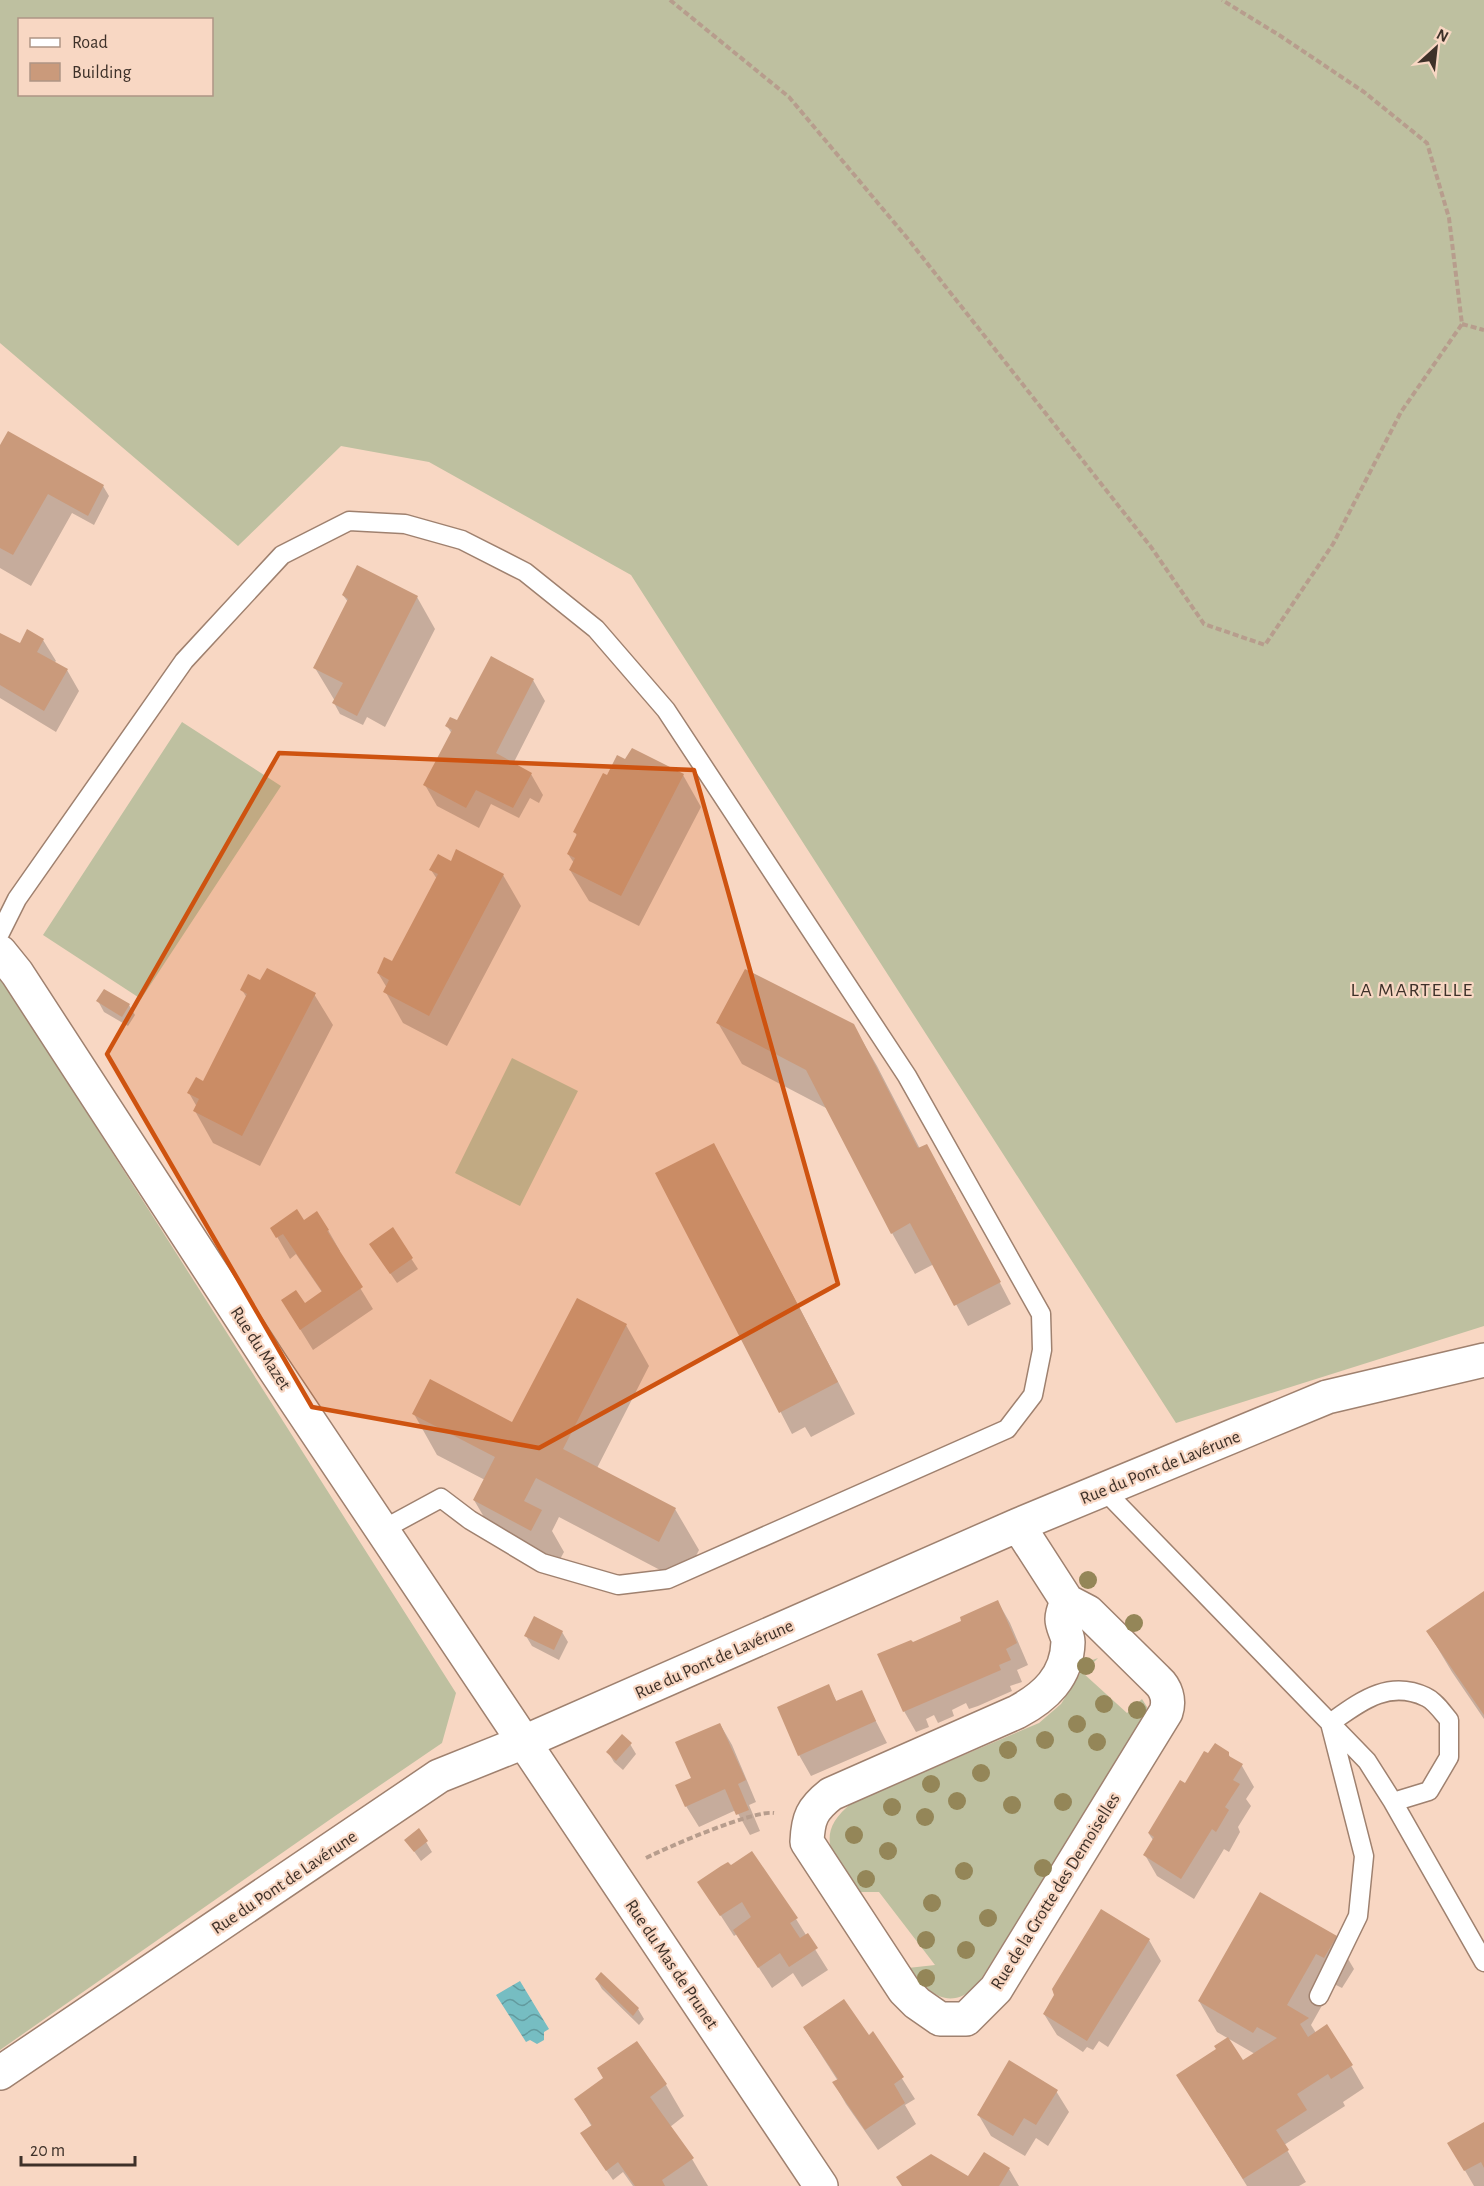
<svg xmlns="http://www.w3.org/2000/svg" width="1484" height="2186" viewBox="0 0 1484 2186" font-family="'Alegreya Sans',sans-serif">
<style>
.grass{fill:#bec0a0;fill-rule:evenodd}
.water{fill:url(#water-waves)}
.shadow{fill:#0003}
.building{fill:#ca9a7b}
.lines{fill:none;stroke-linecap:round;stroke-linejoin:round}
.service-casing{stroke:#9f816f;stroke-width:21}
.minor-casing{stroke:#9f816f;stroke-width:36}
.path{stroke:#b79d8d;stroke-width:4;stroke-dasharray:6 3;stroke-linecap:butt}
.service{stroke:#fff;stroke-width:18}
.minor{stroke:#fff;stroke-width:33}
.tree{fill:#948658}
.marked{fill:#ce5310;fill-opacity:0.2;stroke:#ce5310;stroke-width:4.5;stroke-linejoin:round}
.labels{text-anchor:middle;stroke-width:4.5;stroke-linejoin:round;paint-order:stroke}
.street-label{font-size:18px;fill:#3e3129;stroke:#f8d7c3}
.neighbourhood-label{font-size:20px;letter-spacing:1.5px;fill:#3e3129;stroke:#f8d7c3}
</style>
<defs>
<pattern id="water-waves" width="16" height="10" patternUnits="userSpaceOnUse" patternTransform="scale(1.5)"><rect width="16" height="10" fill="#76bdc2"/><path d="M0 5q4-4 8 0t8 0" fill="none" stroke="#629a9e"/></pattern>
</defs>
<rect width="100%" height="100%" fill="#f8d7c3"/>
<path class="grass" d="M 0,0 L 1484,0 L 1484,1326 L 1176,1423 L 631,575 L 429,462 L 341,446 L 238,546 L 0,343 ZM 20,20 L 212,20 L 212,94 L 20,94 Z
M 182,722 L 281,786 L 141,999 L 43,935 Z
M 0,976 L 456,1693 L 442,1743 L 335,1816 L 0,2050 Z
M 512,1058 L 578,1091 L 520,1206 L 455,1173 Z
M 1098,1658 L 1083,1673 L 1127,1713 L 1142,1699 L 1147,1707 L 1147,1714 L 978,1984 C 949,2014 928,1992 908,1968 L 935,1965 L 879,1892 L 856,1892 C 834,1858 811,1835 853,1802 L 1039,1723 L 1061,1704 L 1087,1662 Z"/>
<path class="water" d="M 520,1981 L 549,2029 L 544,2032 L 544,2040 L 537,2044 L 530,2040 L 526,2042 L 496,1995 Z"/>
<path class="shadow" d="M 0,448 L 103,486 L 109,496 L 94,525 L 72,513 L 31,586 L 0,568 Z
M 343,595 L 417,597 L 435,629 L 385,727 L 367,717 L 363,725 L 340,714 L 334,703 L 335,701 L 315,668 L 348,602 Z
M 0,634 L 20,645 L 43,640 L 56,661 L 54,663 L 67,670 L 79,691 L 56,732 L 0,698 Z
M 533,680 L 545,701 L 513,764 L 531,774 L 543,795 L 539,803 L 530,798 L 519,818 L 491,804 L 479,828 L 437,806 L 425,785 L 452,734 L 447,726 L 458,722 Z
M 683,775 L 701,807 L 639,926 L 589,901 L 570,870 L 574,863 L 568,854 L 577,836 L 575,832 Z
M 451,863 L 503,875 L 521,906 L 447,1046 L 403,1023 L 385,991 L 387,988 L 378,973 L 392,963 L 437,879 L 431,870 Z
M 261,982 L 314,994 L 333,1025 L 260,1166 L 213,1143 L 195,1111 L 197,1107 L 189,1093 L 203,1083 L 247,998 L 242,990 Z
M 98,1001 L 129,1005 L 135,1015 L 128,1026 L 104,1012 Z
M 718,1023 L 853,1025 L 877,1066 L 920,1149 L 926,1146 L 956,1198 L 944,1204 L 945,1207 L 957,1201 L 1011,1304 L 968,1326 L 934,1264 L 915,1274 L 892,1233 L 828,1109 L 742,1064 Z
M 714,1145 L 855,1414 L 811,1437 L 805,1427 L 792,1434 L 657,1174 Z
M 303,1222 L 328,1230 L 340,1251 L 338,1252 L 373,1309 L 313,1350 L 295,1321 L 305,1305 L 322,1292 L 296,1254 L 290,1259 L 272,1228 Z
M 392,1229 L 418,1269 L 397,1283 L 377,1254 Z
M 626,1325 L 649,1366 L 597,1468 L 675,1509 L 699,1550 L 683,1582 L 559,1517 L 552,1531 L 564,1552 L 554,1570 L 498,1541 L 474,1500 L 485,1480 L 437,1455 L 414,1414 L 513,1424 Z
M 1484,1593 L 1484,1719 L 1452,1672 L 1428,1632 Z
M 998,1602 L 1010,1623 L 1028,1665 L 1017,1670 L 1022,1682 L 1010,1686 L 1012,1691 L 978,1706 L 969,1709 L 966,1703 L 952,1710 L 954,1716 L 938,1723 L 934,1715 L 926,1719 L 929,1727 L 916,1732 L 904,1711 L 912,1644 L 963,1622 Z
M 562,1632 L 568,1642 L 559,1660 L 532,1646 L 526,1636 Z
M 828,1686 L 837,1702 L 861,1692 L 887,1743 L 811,1776 L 799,1755 Z
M 720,1724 L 732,1745 L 756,1802 L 749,1805 L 760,1831 L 750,1835 L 736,1810 L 699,1827 L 686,1806 Z
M 630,1744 L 636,1754 L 623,1770 L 614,1762 L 608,1752 Z
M 1228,1753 L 1231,1759 L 1242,1766 L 1254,1787 L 1246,1799 L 1251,1806 L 1238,1827 L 1240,1832 L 1229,1852 L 1224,1849 L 1194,1899 L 1157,1876 L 1145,1855 L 1153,1840 L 1149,1834 L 1186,1785 Z
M 406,1840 L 426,1842 L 432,1852 L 421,1861 Z
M 699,1882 L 796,1919 L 828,1970 L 802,1987 L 793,1973 L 772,1988 L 737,1934 L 734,1936 Z
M 1335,1937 L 1354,1969 L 1342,1988 L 1334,1984 L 1311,2025 L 1316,2033 L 1346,2057 L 1364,2088 L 1343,2102 L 1345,2106 L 1284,2145 L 1306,2182 L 1299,2186 L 1247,2186 L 1178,2076 L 1243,2062 L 1255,2054 L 1217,2032 L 1199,2001 Z
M 1149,1940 L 1161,1961 L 1108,2047 L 1099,2041 L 1093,2050 L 1087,2047 L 1083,2052 L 1057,2035 L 1044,2014 Z
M 596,1979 L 638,2009 L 644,2019 L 639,2025 L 602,1989 Z
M 804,2028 L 868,2037 L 873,2033 L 915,2099 L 905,2105 L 916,2124 L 878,2150 L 846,2104 L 834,2083 L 838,2081 Z
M 637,2043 L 666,2085 L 684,2116 L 670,2127 L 692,2159 L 708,2186 L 633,2186 L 623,2172 L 613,2180 L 588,2144 L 592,2127 L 576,2099 L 605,2079 Z
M 1010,2062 L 1056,2091 L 1069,2112 L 1048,2146 L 1036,2138 L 1025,2156 L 991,2136 L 978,2114 Z
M 1484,2123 L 1484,2186 L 1474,2186 L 1449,2143 Z
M 1009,2169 L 1019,2186 L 902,2186 L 969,2178 Z"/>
<path class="building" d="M 8,431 L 104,485 L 88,516 L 48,494 L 13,555 L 0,548 L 0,445 Z
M 357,565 L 418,596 L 357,716 L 332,703 L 343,683 L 313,668 L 348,599 L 342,595 Z
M 27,629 L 44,639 L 37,652 L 68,669 L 44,711 L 0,685 L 0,633 L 20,643 Z
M 491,656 L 534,679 L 496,753 L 532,773 L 513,808 L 476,790 L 466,808 L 423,785 L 452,730 L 445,726 L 450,717 L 457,720 Z
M 632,748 L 684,774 L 621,896 L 569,870 L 575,858 L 567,854 L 577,834 L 573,832 L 603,773 L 607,775 L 617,755 L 625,759 Z
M 456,849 L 504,874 L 429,1016 L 383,992 L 389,980 L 377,973 L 384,957 L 392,961 L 438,874 L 429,870 L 438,854 L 451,861 Z
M 267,968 L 316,993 L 242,1136 L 193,1111 L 199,1099 L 187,1093 L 196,1077 L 203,1081 L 247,994 L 240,990 L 248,974 L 260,980 Z
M 745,969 L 854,1024 L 918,1148 L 927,1144 L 1001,1282 L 954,1306 L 910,1223 L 891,1234 L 806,1070 L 716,1023 Z
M 104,989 L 130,1004 L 122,1017 L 96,1001 Z
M 714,1143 L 838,1382 L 779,1413 L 655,1173 Z
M 297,1209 L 304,1220 L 317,1211 L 329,1230 L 327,1231 L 363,1287 L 300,1330 L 281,1300 L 296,1290 L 305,1303 L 322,1291 L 283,1234 L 276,1238 L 270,1228 Z
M 393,1227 L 413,1258 L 390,1274 L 369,1244 Z
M 577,1298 L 627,1324 L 563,1449 L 676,1508 L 659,1542 L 536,1478 L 524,1501 L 542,1510 L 531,1531 L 473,1500 L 495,1457 L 412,1414 L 430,1379 L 512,1422 Z
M 1484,1591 L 1484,1715 L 1426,1631 Z
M 998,1600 L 1017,1643 L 1006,1649 L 1011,1660 L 999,1665 L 1001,1670 L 903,1712 L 877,1654 L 911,1640 L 913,1642 L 961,1621 L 960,1617 Z
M 534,1616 L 563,1631 L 554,1650 L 524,1636 Z
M 829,1684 L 836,1701 L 862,1690 L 876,1721 L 798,1756 L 777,1707 Z
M 720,1723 L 746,1780 L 738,1784 L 749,1810 L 736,1815 L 725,1789 L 685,1807 L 675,1785 L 691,1778 L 675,1742 Z
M 622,1734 L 632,1743 L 616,1761 L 606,1752 Z
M 1215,1743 L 1229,1752 L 1229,1756 L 1243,1764 L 1233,1780 L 1240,1784 L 1225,1807 L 1229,1810 L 1216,1832 L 1212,1829 L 1181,1879 L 1143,1855 L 1154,1837 L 1148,1833 L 1180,1780 L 1185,1783 L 1204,1751 L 1208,1753 Z
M 419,1828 L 428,1841 L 414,1852 L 404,1840 Z
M 752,1851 L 798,1918 L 790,1923 L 800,1938 L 808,1933 L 818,1948 L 789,1967 L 780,1953 L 758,1968 L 733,1930 L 751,1917 L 742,1902 L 720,1916 L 697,1882 L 721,1866 L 728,1862 L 731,1865 Z
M 1260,1892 L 1337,1936 L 1324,1958 L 1316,1954 L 1287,2005 L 1309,2018 L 1300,2024 L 1308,2037 L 1327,2024 L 1353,2065 L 1331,2079 L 1328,2074 L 1297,2094 L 1307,2110 L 1276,2130 L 1289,2150 L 1243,2179 L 1176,2075 L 1216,2049 L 1214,2046 L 1228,2037 L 1243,2060 L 1277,2038 L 1257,2027 L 1253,2033 L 1198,2001 Z
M 1101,1909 L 1150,1939 L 1087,2041 L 1043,2014 L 1054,1995 L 1052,1989 Z
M 601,1972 L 639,2008 L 633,2016 L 595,1979 Z
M 844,1999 L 869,2035 L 873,2031 L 904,2077 L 894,2084 L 905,2103 L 865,2130 L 832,2082 L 838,2079 L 803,2027 Z
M 637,2041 L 667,2084 L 650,2097 L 694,2158 L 662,2180 L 665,2186 L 635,2186 L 618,2162 L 606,2171 L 580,2133 L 592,2125 L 574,2099 L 603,2078 L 597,2068 Z
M 1009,2060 L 1058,2090 L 1036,2125 L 1024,2118 L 1013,2136 L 977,2115 Z
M 1484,2122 L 1484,2168 L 1481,2162 L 1464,2171 L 1447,2143 Z
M 984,2152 L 1010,2168 L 999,2186 L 902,2186 L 896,2177 L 931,2154 L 968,2176 Z"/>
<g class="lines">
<g class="service-casing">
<path id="service" d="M 0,933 L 17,899 L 184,661 L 282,555 L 349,521 L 405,524 L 462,540 L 525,572 L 596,629 L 666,710 L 907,1076 L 1041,1314 L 1042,1350 L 1033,1395 L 1007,1429 L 668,1579 L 618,1585 L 542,1563 L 470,1520 L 441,1498 L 382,1530
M 1104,1490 L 1367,1761 L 1393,1802 L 1484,1962
M 1319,1996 L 1358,1916 L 1364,1856 L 1330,1723 C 1360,1702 1388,1679 1426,1697 C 1435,1701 1443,1713 1449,1720 L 1449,1757 L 1429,1791 L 1393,1802"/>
</g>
<g class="minor-casing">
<path id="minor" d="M 0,952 L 17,973 L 273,1367 L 821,2186
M 1018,1525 L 1067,1601 L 1088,1612 L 1157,1680 C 1166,1688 1170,1700 1166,1712 L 996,1989 L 966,2019 L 940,2019 L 917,2003 L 904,1990 L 807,1842 C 808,1818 812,1809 831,1794 L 1017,1712 C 1045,1697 1067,1677 1068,1642 C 1068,1635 1062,1627 1062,1619 C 1062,1614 1065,1606 1067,1601
M 0,2073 L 439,1776 L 524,1742 L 1018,1525 L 1327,1397 L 1484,1360"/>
</g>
<path class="path" d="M 670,0 L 789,97 L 908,239 L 1151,547 L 1204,624 L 1265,645 L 1333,544 L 1401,412 L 1462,324 L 1449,218 L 1427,143 L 1364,92 L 1279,35 L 1222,0
M 1462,324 L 1484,330
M 646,1858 C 668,1847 753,1810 774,1813"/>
<use href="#service" class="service"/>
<use href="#minor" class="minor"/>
</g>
<g class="tree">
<circle cx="1088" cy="1580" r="9"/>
<circle cx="1134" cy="1623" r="9"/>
<circle cx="1086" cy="1666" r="9"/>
<circle cx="1104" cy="1704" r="9"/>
<circle cx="1137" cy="1710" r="9"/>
<circle cx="1077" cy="1724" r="9"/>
<circle cx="1045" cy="1740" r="9"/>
<circle cx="1097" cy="1742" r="9"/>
<circle cx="1008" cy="1750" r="9"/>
<circle cx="981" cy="1773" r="9"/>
<circle cx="931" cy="1784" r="9"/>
<circle cx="957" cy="1801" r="9"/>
<circle cx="1063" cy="1802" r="9"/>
<circle cx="1012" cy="1805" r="9"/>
<circle cx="892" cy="1807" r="9"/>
<circle cx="925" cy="1817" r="9"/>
<circle cx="854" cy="1835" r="9"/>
<circle cx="888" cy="1851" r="9"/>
<circle cx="1043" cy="1868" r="9"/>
<circle cx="964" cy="1871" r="9"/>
<circle cx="866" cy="1879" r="9"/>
<circle cx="932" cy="1903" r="9"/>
<circle cx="988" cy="1918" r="9"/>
<circle cx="926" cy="1940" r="9"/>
<circle cx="966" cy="1950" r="9"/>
<circle cx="926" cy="1978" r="9"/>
</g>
<path class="marked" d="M 279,753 L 694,770 L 838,1284 L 539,1448 L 312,1407 L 107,1054 Z"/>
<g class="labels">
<g class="street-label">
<text transform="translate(261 1348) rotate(57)" y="6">Rue du Mazet</text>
<text transform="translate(1160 1467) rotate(-22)" y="6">Rue du Pont de Lavérune</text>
<text transform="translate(714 1659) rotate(-24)" y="6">Rue du Pont de Lavérune</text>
<text transform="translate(284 1882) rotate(-34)" y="6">Rue du Pont de Lavérune</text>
<text transform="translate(1055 1891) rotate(-58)" y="6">Rue de la Grotte des Demoiselles</text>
<text transform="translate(672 1964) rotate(56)" y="6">Rue du Mas de Prunet</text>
</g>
<g class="neighbourhood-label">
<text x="1412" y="996">LA MARTELLE</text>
</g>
</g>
<rect x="18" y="18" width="195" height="78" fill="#f8d7c3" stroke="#ae9585" stroke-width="1.5"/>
<rect x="30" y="38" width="30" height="9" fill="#ffffff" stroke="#ae9585" stroke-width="1.5"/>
<text x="72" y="48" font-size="18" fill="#3e3129">Road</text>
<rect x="30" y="63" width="30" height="18" fill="#ca9a7b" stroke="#ae9585" stroke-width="1.5"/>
<text x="72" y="78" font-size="18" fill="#3e3129">Building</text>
<g transform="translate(1436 48) rotate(27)" stroke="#f8d7c3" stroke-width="4.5" paint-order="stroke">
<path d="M0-4.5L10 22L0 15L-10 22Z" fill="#3e3129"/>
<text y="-9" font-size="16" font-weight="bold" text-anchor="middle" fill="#3e3129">N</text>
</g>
<path d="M21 2156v9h114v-9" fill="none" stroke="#3e3129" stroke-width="3"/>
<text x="30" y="2156" font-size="18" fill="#3e3129" stroke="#f8d7c3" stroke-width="4.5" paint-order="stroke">20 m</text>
</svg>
